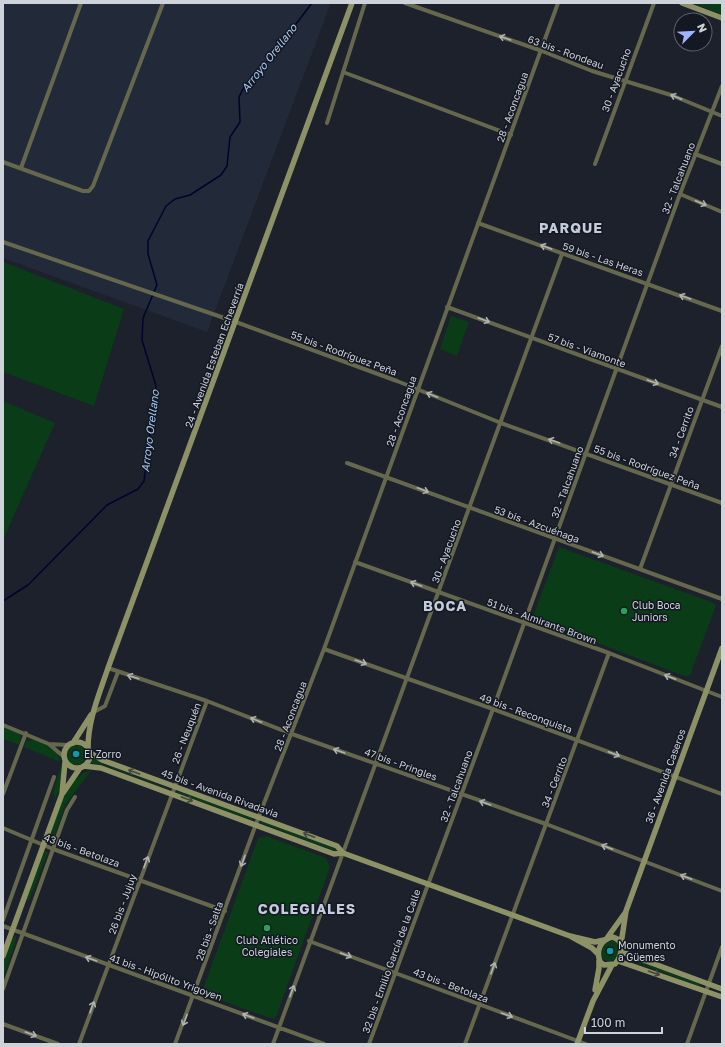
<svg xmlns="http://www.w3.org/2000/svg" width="725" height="1047" viewBox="0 0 725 1047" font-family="'Golos Text',sans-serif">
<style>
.built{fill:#222939}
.green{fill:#0a3c17}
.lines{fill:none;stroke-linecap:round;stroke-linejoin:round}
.stream{stroke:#00042d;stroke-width:1.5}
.street{stroke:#66684e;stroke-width:4}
.secondary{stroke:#8d9166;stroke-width:5.5}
.oneway{stroke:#afb2af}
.oneway2{stroke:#44483d}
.leisure-dot{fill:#2e9e5b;stroke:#131822;stroke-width:1.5}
.culture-dot{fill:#0f9aa8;stroke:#131822;stroke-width:1.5}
.labels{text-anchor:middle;stroke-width:3;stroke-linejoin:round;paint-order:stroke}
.street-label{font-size:10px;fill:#ced2d9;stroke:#131822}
.poi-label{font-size:10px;fill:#ced2d9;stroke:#131822;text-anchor:start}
.water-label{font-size:11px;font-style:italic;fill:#a9c8f4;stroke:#131822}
.district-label{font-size:14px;font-weight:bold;letter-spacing:1px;fill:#c4cbda;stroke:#131822}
</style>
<rect width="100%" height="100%" fill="#1c212c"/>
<path class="built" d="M 3,3 L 331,3 L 207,332 L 3,258 Z"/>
<path class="green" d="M 692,3 L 722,3 L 722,14 Z
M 3,262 L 124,309 L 94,406 L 3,372 Z
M 451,316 L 469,322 L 457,356 L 440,349 Z
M 3,401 L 55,423 L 3,540 Z
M 559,547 L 714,603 L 716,606 L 690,675 L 687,677 L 534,619 L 533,616 Z
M 3,727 L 20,733 L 21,737 L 19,745 L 3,739 Z
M 34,740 C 45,745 59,748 60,762 L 24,747 L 26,741 Z
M66 755a10 10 0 1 1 20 0a10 10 0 1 1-20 0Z
M 93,758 L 101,763 L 168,788 L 168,789 L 101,764 L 91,764 Z
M 61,765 L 61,787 L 55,799 L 53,792 Z
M 88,771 L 91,771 L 65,805 L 55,835 L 52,837 L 51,832 C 59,811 64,781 88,771 Z
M 178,791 L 253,817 L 252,820 L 178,793 Z
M 262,821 L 336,849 L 335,851 L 261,823 Z
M 266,836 L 326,858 L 330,867 L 276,1017 L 273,1019 L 206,995 L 203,989 L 258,838 Z
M 45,851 L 48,852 L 29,901 L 26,899 Z
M 16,935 L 16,941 L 3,978 C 3,965 5,945 16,935 Z
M 611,941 L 615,941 C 620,947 619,952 615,959 L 609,963 L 603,959 C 600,951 603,944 611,941 Z
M 630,958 L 700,984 L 699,986 L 629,960 Z"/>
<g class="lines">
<path class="stream" d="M 3,601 L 28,585 L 107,505 L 138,489 L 144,481 L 156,386 L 142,340 L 143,318 L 157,285 L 148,254 L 148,241 L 166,206 L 175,199 L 190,195 L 221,175 L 227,166 L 230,137 L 240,122 L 239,97 L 244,87 L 270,58 L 312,3"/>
<path class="street" d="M 405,3 L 542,51 L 592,71 L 671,95 L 722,116
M 343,72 L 511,135
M 327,123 L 365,3
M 695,154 L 722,164
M 3,162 L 83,191 L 89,191 L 93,186 L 163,3
M 595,164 L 654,3
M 21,168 L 81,3
M 680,194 L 722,212
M 478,223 L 722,311
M 3,242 L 236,322 L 397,381 L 501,423 L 722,503
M 447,307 L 722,407
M 347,463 L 722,599
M 355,562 L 609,653 L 722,697
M 640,569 L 722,346
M 324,649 L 493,709 L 722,794
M 108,668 L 207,701 L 292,734 L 546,824 L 722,891
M 92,713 L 105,706 L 118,672
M 3,725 L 49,744 L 64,757
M 49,744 L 68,745
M 3,794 L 26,733
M 3,828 L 53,849 L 225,911
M 3,920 L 54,777
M 3,926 L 324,1044
M 309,941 L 586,1044
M 3,989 L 67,810 L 75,797
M 3,1024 L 58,1044
M 79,1044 L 207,701
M 175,1044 L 259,816 L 324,649 L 558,3
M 273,1044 L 562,254
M 369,1044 L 493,709 L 680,194 L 722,86
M 465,1044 L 609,653
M 687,1044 L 722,947"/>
<path class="secondary" d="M 682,3 L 722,18
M64 755a13 13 0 1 1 26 0a13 13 0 1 1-26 0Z
M 73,743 L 91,715
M 88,748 C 88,720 99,695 108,668 L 352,3
M 89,752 L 102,760 L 337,846 L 343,853
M 84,766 L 101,768 L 334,854 L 343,853 L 570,936 L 595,942 L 604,940
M 63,793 L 80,768
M 572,937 L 592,948 L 598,954
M 612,937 C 626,940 622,956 615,964 L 604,965 L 600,962 C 596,950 600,941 612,937 Z
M 607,938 L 625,913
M 621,944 L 626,911 L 722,648
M 622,952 L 722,989
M 3,956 L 62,794 L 65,762
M 618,961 L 722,997
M 595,990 L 599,968 L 599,961
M 577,1044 L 593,1001 L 612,965"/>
</g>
<defs><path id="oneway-shaft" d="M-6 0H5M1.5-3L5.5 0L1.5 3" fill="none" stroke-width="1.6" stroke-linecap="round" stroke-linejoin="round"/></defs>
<g class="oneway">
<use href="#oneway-shaft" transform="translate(505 38) rotate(-161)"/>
<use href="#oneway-shaft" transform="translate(676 97) rotate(-157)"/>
<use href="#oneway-shaft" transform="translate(701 203) rotate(23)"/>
<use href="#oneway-shaft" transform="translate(546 247) rotate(-160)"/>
<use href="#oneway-shaft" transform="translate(685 297) rotate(-160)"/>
<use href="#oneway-shaft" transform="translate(484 320) rotate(20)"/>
<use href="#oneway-shaft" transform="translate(653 382) rotate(20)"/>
<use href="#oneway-shaft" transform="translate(432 395) rotate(-158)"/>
<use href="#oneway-shaft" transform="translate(554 441) rotate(-161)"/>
<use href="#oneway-shaft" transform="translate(423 490) rotate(21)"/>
<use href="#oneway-shaft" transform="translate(598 554) rotate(20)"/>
<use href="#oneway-shaft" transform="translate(416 584) rotate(-160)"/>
<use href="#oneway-shaft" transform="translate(361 662) rotate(20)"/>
<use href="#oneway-shaft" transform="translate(133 677) rotate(-162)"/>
<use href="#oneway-shaft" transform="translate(670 677) rotate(-159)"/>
<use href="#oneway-shaft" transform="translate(256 720) rotate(-159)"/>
<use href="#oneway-shaft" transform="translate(339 751) rotate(-161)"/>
<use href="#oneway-shaft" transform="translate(614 754) rotate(21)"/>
<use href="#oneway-shaft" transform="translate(485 803) rotate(-161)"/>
<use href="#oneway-shaft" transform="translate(607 847) rotate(-159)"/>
<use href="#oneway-shaft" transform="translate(243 861) rotate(110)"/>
<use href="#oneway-shaft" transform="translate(146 862) rotate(-70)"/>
<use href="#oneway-shaft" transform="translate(686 877) rotate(-159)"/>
<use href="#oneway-shaft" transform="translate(346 955) rotate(20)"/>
<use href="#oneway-shaft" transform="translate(91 959) rotate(-160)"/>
<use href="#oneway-shaft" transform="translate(493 968) rotate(-70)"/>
<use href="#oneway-shaft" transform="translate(292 991) rotate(-70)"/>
<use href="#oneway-shaft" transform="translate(92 1007) rotate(-70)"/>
<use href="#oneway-shaft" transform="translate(507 1015) rotate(20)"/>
<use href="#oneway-shaft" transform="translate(248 1016) rotate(-160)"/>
<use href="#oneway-shaft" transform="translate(185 1020) rotate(111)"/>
<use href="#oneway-shaft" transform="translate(31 1034) rotate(20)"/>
</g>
<g class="oneway2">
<use href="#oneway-shaft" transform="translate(134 772) rotate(-160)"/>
<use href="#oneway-shaft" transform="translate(187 799) rotate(20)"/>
<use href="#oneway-shaft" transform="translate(309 835) rotate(-159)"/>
<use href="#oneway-shaft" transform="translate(654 973) rotate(19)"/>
</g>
<g class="leisure-dot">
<circle cx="624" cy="611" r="4"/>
<circle cx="267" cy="928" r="4"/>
</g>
<g class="culture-dot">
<circle cx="76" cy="754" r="4"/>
<circle cx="610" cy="951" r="4"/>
</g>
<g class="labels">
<g class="street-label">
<text transform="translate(566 52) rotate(20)" y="4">63 bis - Rondeau</text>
<text transform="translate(616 80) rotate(-70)" y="4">30 - Ayacucho</text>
<text transform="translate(512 107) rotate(-70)" y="4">28 - Aconcagua</text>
<text transform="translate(678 178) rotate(-69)" y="4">32 - Talcahuano</text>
<text transform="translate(603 259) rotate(19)" y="4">59 bis - Las Heras</text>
<text transform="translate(587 350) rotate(20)" y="4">57 bis - Viamonte</text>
<text transform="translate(344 353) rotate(20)" y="4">55 bis - Rodríguez Peña</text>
<text transform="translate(214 355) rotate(-70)" y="4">24 - Avenida Esteban Echeverría</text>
<text transform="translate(401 411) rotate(-71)" y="4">28 - Aconcagua</text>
<text transform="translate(681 432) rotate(-70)" y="4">34 - Cerrito</text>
<text transform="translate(647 467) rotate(20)" y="4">55 bis - Rodríguez Peña</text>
<text transform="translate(567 482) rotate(-70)" y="4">32 - Talcahuano</text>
<text transform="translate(537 524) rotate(20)" y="4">53 bis - Azcuénaga</text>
<text transform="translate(446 551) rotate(-70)" y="4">30 - Ayacucho</text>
<text transform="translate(542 621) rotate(20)" y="4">51 bis - Almirante Brown</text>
<text transform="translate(526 713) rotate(20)" y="4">49 bis - Reconquista</text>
<text transform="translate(290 716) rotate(-69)" y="4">28 - Aconcagua</text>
<text transform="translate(186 733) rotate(-69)" y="4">26 - Neuquén</text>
<text transform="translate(401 764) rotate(20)" y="4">47 bis - Pringles</text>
<text transform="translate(665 776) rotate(-70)" y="4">36 - Avenida Caseros</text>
<text transform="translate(554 782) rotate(-69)" y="4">34 - Cerrito</text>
<text transform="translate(456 786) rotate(-70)" y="4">32 - Talcahuano</text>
<text transform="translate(220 793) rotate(20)" y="4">45 bis - Avenida Rivadavia</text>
<text transform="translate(82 850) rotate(20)" y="4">43 bis - Betolaza</text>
<text transform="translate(122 904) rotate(-70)" y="4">26 bis - Jujuy</text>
<text transform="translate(209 931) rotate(-70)" y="4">28 bis - Salta</text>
<text transform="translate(391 961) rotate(-70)" y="4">32 bis - Emilio García de la Calle</text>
<text transform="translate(166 977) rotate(20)" y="4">41 bis - Hipólito Yrigoyen</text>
<text transform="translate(451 985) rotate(21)" y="4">43 bis - Betolaza</text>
</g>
<g class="poi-label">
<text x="632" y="609">Club Boca<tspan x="632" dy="12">Juniors</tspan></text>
<text x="84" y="758">El Zorro</text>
<text x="267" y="944" text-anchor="middle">Club Atlético<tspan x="267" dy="12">Colegiales</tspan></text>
<text x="618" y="949">Monumento<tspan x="618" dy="12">a Güemes</tspan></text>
</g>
<g class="water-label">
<text transform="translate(269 58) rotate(-52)" y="4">Arroyo Orellano</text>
<text transform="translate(150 431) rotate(-83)" y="4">Arroyo Orellano</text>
</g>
<g class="district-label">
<text x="571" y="233">PARQUE</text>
<text x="445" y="611">BOCA</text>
<text x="307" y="914">COLEGIALES</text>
</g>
</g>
<rect width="725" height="1047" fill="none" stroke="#ced2d9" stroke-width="8"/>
<g transform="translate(693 32) rotate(66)"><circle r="19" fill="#131822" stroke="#5e626b"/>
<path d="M0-3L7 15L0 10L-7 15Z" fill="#a0b3fd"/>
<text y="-6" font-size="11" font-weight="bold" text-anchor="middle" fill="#ced2d9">N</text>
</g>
<path d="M585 1027v6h77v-6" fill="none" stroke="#ced2d9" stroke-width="2"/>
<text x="591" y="1027" font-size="12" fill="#ced2d9" stroke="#131822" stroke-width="3" paint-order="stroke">100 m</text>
</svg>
